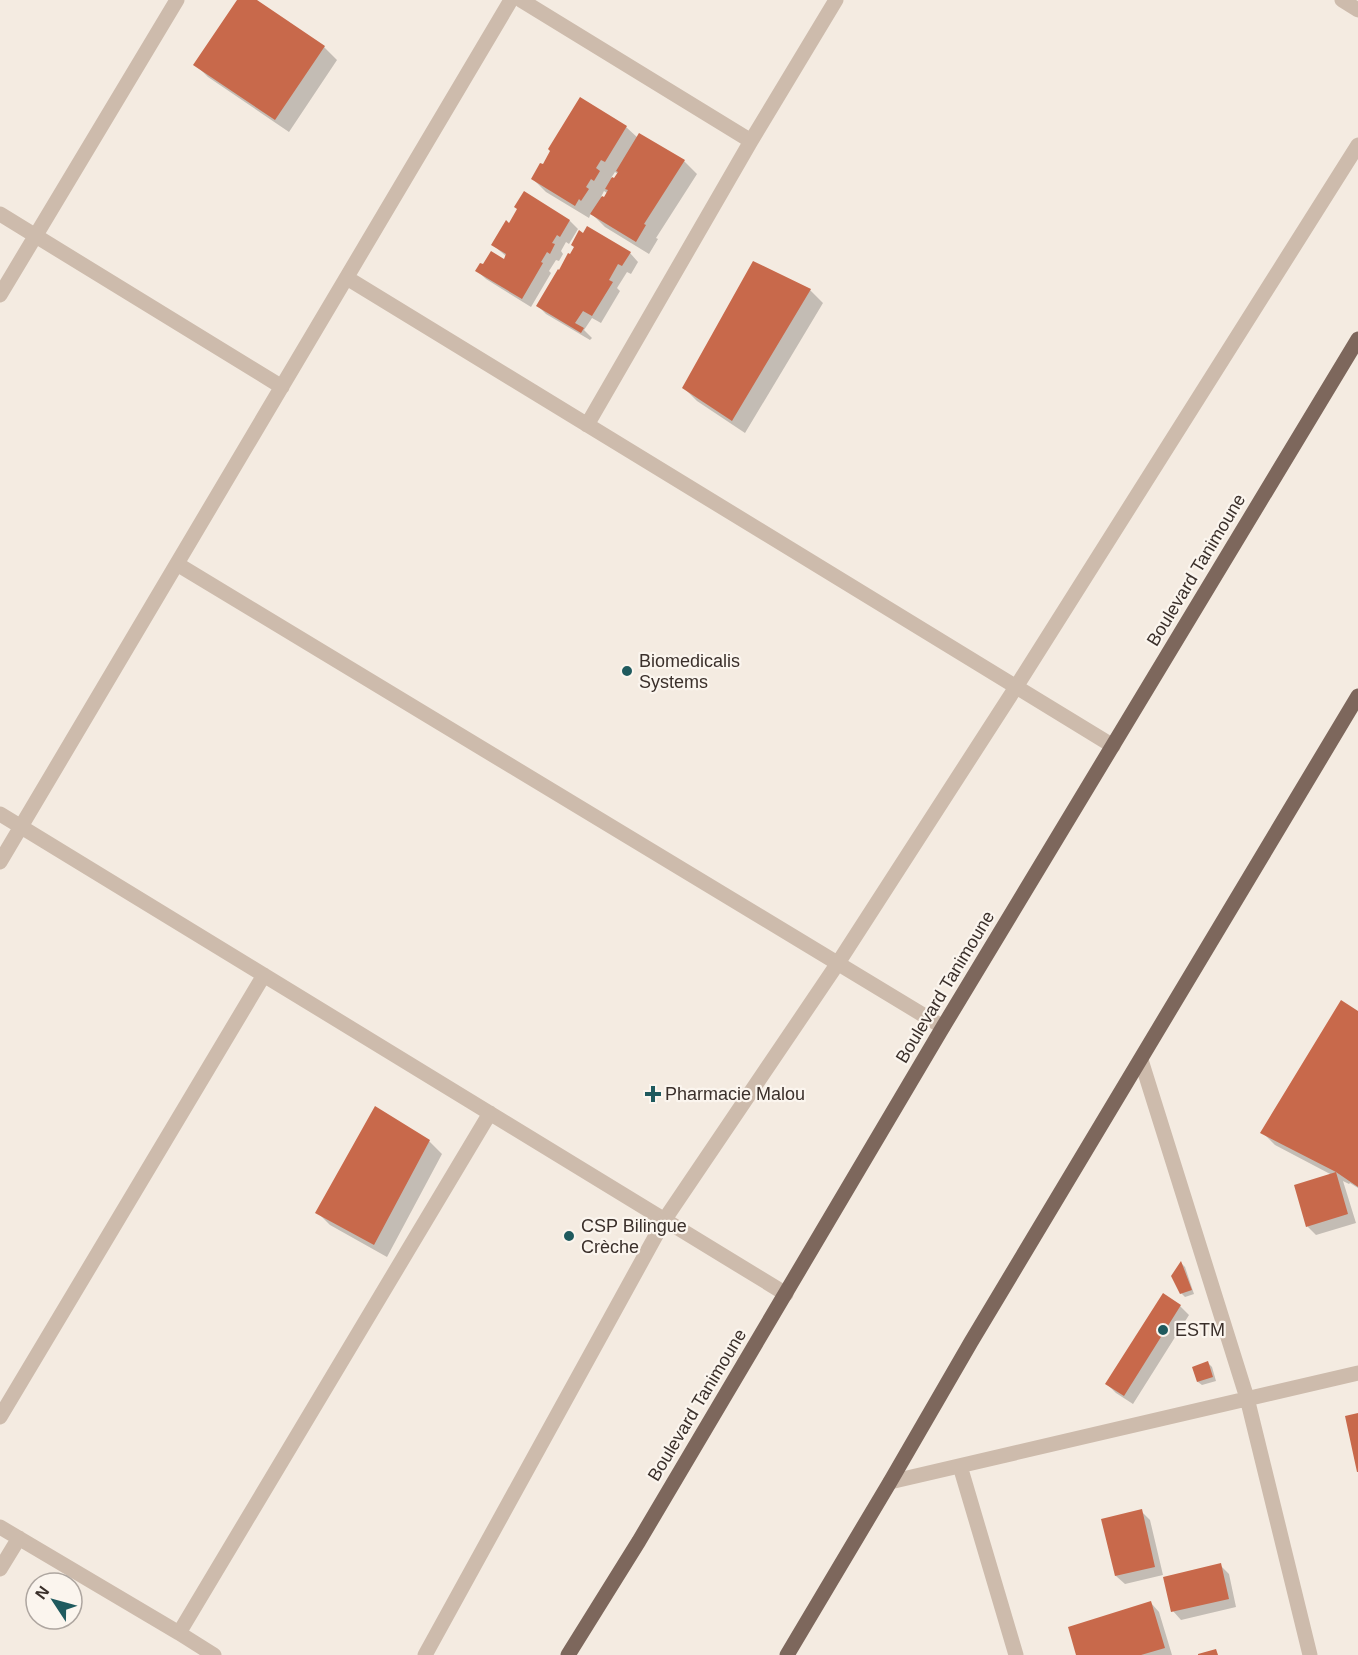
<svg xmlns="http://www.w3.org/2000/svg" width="1358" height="1655" viewBox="0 0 1358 1655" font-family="Helvetica,sans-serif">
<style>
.shadow{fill:#0003;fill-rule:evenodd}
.building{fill:#c8694b}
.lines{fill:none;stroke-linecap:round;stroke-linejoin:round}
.street{stroke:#cdbbac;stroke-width:15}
.primary{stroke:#7d675c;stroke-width:15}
.poi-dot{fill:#1f5a5e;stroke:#fbf5ee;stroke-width:2}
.labels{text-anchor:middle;stroke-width:4.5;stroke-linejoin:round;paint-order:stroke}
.street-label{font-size:18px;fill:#3b302b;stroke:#fbf5ee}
.poi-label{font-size:18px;fill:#3b302b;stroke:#fbf5ee;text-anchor:start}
</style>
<rect width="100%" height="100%" fill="#f4ebe1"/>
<path class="shadow" d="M 239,0 L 254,0 L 324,47 L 337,60 L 289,132 L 208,77 L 195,64 Z
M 626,127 L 638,138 L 684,161 L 697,174 L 656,238 L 658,239 L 649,254 L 605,227 L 591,213 L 589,218 L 546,192 L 533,179 L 543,166 L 552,151 ZM 615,172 L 618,174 L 615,180 L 611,178 ZM 604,191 L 607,193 L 604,198 L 601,197 Z
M 524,193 L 570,221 L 578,229 L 569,244 L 566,242 L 561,251 L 563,254 L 559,261 L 556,260 L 549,271 L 551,273 L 531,307 L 486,279 L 477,271 L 504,261 L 507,257 L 493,245 L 510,225 L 519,210 Z
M 630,253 L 638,262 L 631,274 L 627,272 L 617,288 L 620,291 L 601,323 L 592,318 L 584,330 L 592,338 L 590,340 L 546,314 L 538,306 Z
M 810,290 L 823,303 L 745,433 L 697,401 L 684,388 Z
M 1358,1013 L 1358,1188 L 1350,1183 L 1349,1184 L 1343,1181 L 1356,1223 L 1316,1235 L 1308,1227 L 1296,1186 L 1332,1175 L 1275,1145 L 1262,1132 Z
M 429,1141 L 442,1154 L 387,1257 L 330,1225 L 317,1212 Z
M 1181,1263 L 1185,1267 L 1194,1294 L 1185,1297 L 1181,1293 Z
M 1180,1306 L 1189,1315 L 1133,1404 L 1116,1393 L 1107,1384 Z
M 1208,1363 L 1212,1367 L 1216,1381 L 1202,1385 L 1198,1382 L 1194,1368 Z
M 1141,1511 L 1150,1520 L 1163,1575 L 1125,1584 L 1116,1576 Z
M 1220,1565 L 1229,1574 L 1236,1607 L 1181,1620 L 1173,1611 Z
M 1151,1603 L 1159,1612 L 1172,1655 L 1078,1655 Z"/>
<path class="building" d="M 237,0 L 257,0 L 325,46 L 275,120 L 193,65 Z
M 580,97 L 627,126 L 605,162 L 601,160 L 596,168 L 600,171 L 594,181 L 591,179 L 586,187 L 589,189 L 581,201 L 579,199 L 575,206 L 531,179 L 540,163 L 543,164 L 550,151 L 548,149 Z
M 639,133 L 685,160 L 644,224 L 646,225 L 636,242 L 590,214 L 602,196 L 604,197 L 608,190 L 605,189 L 612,177 L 614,178 L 618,172 L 616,171 Z
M 524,191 L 570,220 L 560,237 L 557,235 L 552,243 L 555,244 L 550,254 L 547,252 L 541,262 L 543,263 L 522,299 L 475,271 L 480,263 L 483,264 L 491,251 L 504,259 L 506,254 L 491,245 L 506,220 L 509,223 L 517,209 L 514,207 Z
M 587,226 L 631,252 L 622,266 L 618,264 L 609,280 L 613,282 L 592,316 L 583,311 L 575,323 L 584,328 L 581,333 L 536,306 L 558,269 L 559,270 L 568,253 L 570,254 L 574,247 L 571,245 L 579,230 L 583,233 Z
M 753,261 L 811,289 L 732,421 L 682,388 Z
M 1341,1000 L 1358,1011 L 1358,1187 L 1336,1172 L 1260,1133 Z
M 375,1106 L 430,1140 L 374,1245 L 315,1213 Z
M 1336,1172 L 1348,1214 L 1306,1227 L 1294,1185 Z
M 1181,1261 L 1192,1290 L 1180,1294 L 1171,1276 Z
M 1163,1293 L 1181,1305 L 1124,1396 L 1105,1384 Z
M 1208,1361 L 1213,1377 L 1197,1382 L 1192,1367 Z
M 1358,1413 L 1358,1472 L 1357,1472 L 1345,1416 Z
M 1142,1509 L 1155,1567 L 1115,1576 L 1101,1519 Z
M 1221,1563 L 1229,1599 L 1171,1612 L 1163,1577 Z
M 1151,1601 L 1165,1648 L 1141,1655 L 1076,1655 L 1068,1627 Z
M 1216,1649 L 1218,1655 L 1198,1655 L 1198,1654 Z"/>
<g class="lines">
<path class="street" d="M 521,0 L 751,141
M 1342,0 L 1358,10
M 0,214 L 282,387
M 347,278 L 1113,746
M 0,295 L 177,0
M 587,425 L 751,141 L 836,0
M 177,564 L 943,1027
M 0,814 L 786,1294
M 0,862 L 511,0
M 1141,1060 L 1247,1398 L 1310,1655
M 0,1417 L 264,975
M 960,1466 L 1016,1655
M 890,1482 L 1358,1373
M 0,1527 L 179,1633 L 214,1655
M 0,1569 L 19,1538
M 179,1633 L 490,1113
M 425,1655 L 665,1219 L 838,963 L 1016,687 L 1358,145"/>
<path class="primary" d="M 568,1655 L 639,1541 L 943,1027 L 1358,339
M 787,1655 L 890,1482 L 971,1342 L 1358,696"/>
</g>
<g class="poi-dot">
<circle cx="627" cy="671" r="6"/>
<path d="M650 1085h6v6h6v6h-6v6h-6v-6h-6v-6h6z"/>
<circle cx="569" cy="1236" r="6"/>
<circle cx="1163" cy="1330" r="6"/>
</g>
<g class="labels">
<g class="street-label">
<text transform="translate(1196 570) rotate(-59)" y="6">Boulevard Tanimoune</text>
<text transform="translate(945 987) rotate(-59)" y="6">Boulevard Tanimoune</text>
<text transform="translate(697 1405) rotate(-59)" y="6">Boulevard Tanimoune</text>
</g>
<g class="poi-label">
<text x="639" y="667">Biomedicalis<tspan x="639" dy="21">Systems</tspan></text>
<text x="665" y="1100">Pharmacie Malou</text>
<text x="581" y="1232">CSP Bilingue<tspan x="581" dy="21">Crèche</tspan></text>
<text x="1175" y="1336">ESTM</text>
</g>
</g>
<g transform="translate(54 1601) rotate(306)"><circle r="28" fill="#fbf5ee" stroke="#aea6a0" stroke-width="1.5"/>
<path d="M0-4.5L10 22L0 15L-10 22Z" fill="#1f5a5e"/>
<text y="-9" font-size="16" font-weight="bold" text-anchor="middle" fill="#3b302b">N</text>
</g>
</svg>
